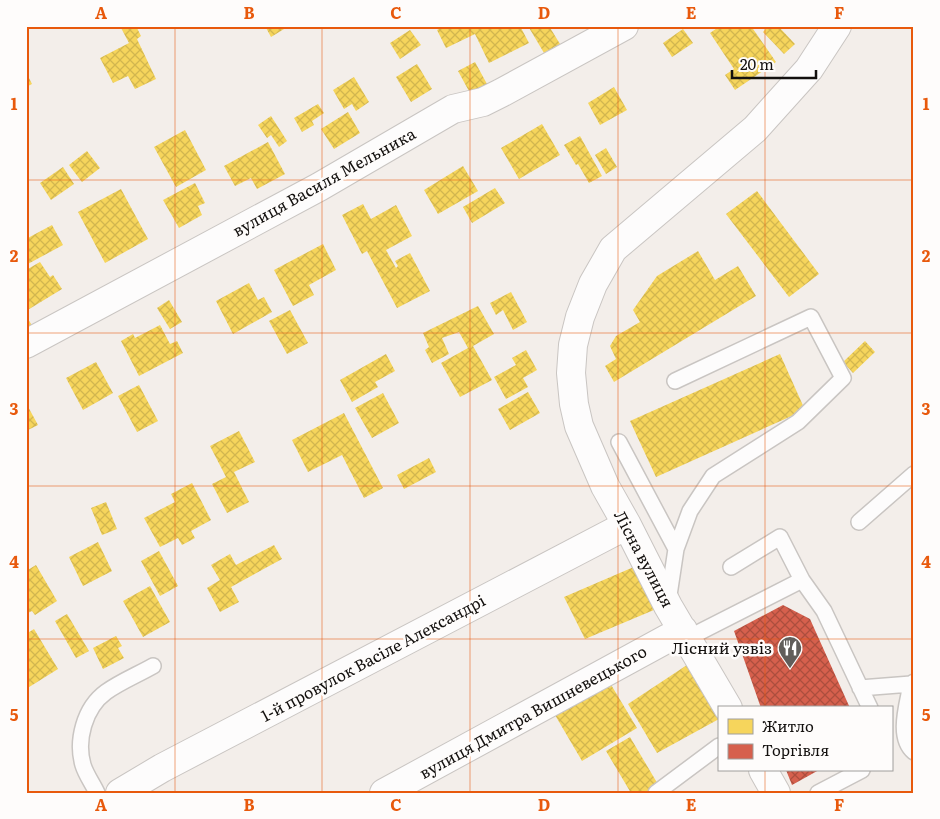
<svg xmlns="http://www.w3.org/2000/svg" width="940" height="819" viewBox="0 0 940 819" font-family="Literata,serif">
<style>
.homes{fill:url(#homes-cross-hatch)}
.shops{fill:url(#shops-cross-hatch)}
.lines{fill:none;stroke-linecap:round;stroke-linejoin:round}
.service-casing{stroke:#c9c5c2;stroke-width:18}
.minor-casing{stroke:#c9c5c2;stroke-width:30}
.service{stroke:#fdfcfc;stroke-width:15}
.minor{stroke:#fdfcfc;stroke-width:28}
.grid{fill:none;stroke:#e8590c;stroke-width:1;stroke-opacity:0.55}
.labels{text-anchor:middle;stroke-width:5;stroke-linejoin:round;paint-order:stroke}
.street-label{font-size:16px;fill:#13100e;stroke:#fefcfb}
.poi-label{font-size:16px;fill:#13100e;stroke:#fefcfb;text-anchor:end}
.neatline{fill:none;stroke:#e8590c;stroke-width:2}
.grid-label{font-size:16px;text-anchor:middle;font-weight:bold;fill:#e8590c}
</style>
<defs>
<pattern id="homes-cross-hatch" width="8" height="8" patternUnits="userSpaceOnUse" patternTransform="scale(1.25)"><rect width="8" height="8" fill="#f6d55c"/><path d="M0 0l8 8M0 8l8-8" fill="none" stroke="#d2b64f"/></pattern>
<pattern id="shops-cross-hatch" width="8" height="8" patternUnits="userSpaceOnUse" patternTransform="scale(1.25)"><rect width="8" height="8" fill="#d6604d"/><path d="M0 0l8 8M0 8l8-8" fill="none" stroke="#ac4e3e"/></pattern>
</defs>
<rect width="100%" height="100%" fill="#f3eeea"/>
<path class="homes" d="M 120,26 L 136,26 L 141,36 L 137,39 L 156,79 L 135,89 L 128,76 L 113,83 L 100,58 L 129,43 Z
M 265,26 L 289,26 L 271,37 Z
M 445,26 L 520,26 L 529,43 L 489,63 L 475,34 L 446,48 L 437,30 Z
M 528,26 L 549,26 L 560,44 L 544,53 Z
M 720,26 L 751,26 L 776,62 L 735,90 L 725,75 L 734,69 L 710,33 Z
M 768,26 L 778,26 L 795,44 L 784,54 L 763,32 Z
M 683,29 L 693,43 L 672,57 L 663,43 Z
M 410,30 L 421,45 L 400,59 L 390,43 Z
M 475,62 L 487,84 L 470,93 L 458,71 Z
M 417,64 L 432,89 L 411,102 L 396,77 Z
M 26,72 L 32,84 L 26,87 Z
M 354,77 L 369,102 L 356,111 L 352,104 L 344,109 L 333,90 Z
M 614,87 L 627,110 L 600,125 L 588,103 Z
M 318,104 L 324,113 L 312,121 L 314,125 L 302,132 L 294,118 Z
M 348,112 L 360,133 L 334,149 L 321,129 Z
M 271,116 L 287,141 L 279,147 L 271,135 L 267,138 L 258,125 Z
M 542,124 L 560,155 L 519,179 L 501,148 Z
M 185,130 L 206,170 L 176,187 L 154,147 Z
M 580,136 L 602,176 L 589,183 L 578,164 L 576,165 L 564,145 Z
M 268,142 L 285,174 L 257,189 L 251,178 L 235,186 L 224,166 Z
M 606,148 L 617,167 L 606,174 L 595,155 Z
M 87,151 L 100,168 L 82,182 L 69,165 Z
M 463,166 L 478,191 L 438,214 L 424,190 Z
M 63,167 L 74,184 L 51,200 L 40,183 Z
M 195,183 L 205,203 L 198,206 L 202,215 L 179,228 L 163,200 Z
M 495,188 L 505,203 L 472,223 L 463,207 Z
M 121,189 L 148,239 L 105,263 L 78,212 Z
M 757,191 L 819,274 L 789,297 L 726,214 Z
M 363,204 L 371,219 L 396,205 L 412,236 L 386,250 L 396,268 L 398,266 L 395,261 L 410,253 L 430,291 L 397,308 L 367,251 L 362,254 L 342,215 Z
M 52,225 L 63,245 L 26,265 L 26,239 Z
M 323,244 L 336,270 L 309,285 L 314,295 L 293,306 L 274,270 Z
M 698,251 L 715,280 L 738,266 L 756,296 L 614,382 L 605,366 L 616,359 L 610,346 L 616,336 L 640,322 L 633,310 L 657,276 Z
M 40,262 L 50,277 L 53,275 L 62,289 L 26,311 L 26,270 Z
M 249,283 L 258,300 L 264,297 L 272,312 L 233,334 L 216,301 Z
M 511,292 L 527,322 L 513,330 L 503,310 L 496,315 L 490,303 Z
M 169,300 L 182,322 L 170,329 L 157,308 Z
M 478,306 L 494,334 L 473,346 L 492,380 L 460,397 L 441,363 L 468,348 L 459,332 L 442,338 L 449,354 L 432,363 L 425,350 L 429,347 L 423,333 Z
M 290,310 L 308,343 L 287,354 L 269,321 Z
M 26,316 L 33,327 L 26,331 Z
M 160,325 L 170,344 L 177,341 L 183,353 L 139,376 L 121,341 L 133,334 L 135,338 Z
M 865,341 L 875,352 L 853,373 L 843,362 Z
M 526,350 L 537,370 L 523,378 L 528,387 L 506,399 L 494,377 L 516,365 L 512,358 Z
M 386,354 L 395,371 L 375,382 L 378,387 L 352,402 L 340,380 Z
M 780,354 L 805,410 L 656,477 L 630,421 Z
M 96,362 L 113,393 L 83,410 L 66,378 Z
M 139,385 L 158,421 L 137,432 L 118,396 Z
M 528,392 L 540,413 L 510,430 L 498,409 Z
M 383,393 L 399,423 L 372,438 L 355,408 Z
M 26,403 L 38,425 L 26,431 Z
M 344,413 L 383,488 L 364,498 L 342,455 L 308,472 L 292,440 Z
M 239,431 L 255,462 L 234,472 L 249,502 L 227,513 L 212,484 L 226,477 L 210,446 Z
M 429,458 L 436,472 L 404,489 L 397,475 Z
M 192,483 L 211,520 L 191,531 L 195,538 L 182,545 L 178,538 L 160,547 L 144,518 L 175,502 L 171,494 Z
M 106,502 L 117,529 L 102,535 L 91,508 Z
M 98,542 L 112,571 L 83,586 L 69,557 Z
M 274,545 L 282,559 L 231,587 L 239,602 L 220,612 L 207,588 L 220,580 L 211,565 L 230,554 L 236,565 Z
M 159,551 L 178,586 L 160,596 L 141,561 Z
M 36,565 L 57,601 L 35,615 L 32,611 L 26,614 L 26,571 Z
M 636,566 L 661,607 L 585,639 L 564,597 Z
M 150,586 L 170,622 L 143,637 L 123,601 Z
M 67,614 L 89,651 L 76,658 L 55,621 Z
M 34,629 L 58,669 L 26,689 L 26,634 Z
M 116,636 L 122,646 L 118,648 L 124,658 L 103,669 L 93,648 Z
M 690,663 L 719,712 L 719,719 L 657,753 L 628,704 Z
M 610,683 L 637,728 L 582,761 L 555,715 Z
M 630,737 L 659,786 L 648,793 L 631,793 L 606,751 Z"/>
<path class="shops" d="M 783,605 L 810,619 L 850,708 L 761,708 L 734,631 Z
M 786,770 L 819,770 L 792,785 Z"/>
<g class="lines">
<g class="service-casing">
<path id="service" d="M 619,442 L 676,549
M 859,522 L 914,474
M 731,567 L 780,537 L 802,580
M 668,602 L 676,549 L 690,511 L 713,476 L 798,422 L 843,378 L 811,317 L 675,381
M 688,638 L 802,580 L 824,611 L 870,708
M 911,684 C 908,703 896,737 914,752
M 860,688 L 911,684 L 914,682
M 97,793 C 93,784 86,775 83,765 C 76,741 84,708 106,692 C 120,682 137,675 153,666
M 656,793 L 719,746
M 818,793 L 862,770"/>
</g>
<g class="minor-casing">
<path id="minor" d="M 26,344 L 319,187 L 453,109 L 483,102 L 501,93 L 624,26
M 728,708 L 668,606 L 627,525 L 605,486 L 579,426 L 574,404 L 571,373 L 573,345 L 580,317 L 593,284 L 613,249 L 755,129 L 809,69 L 837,26
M 763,770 L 776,793
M 120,793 L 162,768 L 627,525
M 384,793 L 683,630"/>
</g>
<use href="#service" class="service"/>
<use href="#minor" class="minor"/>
</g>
<path class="grid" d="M 175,26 L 175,793M 322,26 L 322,793M 470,26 L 470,793M 618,26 L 618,793M 765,26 L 765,708M 26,180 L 914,180M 26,333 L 914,333M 26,486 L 914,486M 26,639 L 914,639M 765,770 L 765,793"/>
<defs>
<g id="restaurant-pin" transform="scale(1.25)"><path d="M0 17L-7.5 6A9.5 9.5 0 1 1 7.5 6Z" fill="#615e5b" stroke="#fefcfb"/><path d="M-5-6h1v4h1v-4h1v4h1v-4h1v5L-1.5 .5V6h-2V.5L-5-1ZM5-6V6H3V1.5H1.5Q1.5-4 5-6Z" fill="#fff"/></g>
</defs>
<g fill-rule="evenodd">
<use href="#restaurant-pin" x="790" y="648"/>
</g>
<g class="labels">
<g class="street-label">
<text transform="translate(324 182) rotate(-29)" y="6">вулиця Василя Мельника</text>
<text transform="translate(644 559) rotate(62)" y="6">Лісна вулиця</text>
<text transform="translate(373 658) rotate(-28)" y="6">1-й провулок Васіле Александрі</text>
<text transform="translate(533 712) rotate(-29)" y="6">вулиця Дмитра Вишневецького</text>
</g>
<g class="poi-label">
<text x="772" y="654">Лісний узвіз</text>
</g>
</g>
<rect width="940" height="819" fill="none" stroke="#fefcfb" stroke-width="55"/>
<rect x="718" y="706" width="175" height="65" fill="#fefcfb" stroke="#a09e9c"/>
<rect x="728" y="719" width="25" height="15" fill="#f6d55c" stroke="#a09e9c"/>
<text x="762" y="732" font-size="15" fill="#13100e">Житло</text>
<rect x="728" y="744" width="25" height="15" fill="#d6604d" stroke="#a09e9c"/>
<text x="762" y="756" font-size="15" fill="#13100e">Торгівля</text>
<path d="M732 70v8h84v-8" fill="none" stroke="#13100e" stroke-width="2.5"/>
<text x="740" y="70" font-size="15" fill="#13100e" stroke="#fefcfb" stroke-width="4" paint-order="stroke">20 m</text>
<rect x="28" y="28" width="884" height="764" class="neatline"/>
<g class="grid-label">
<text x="101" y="19">A</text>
<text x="249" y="19">B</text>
<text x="396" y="19">C</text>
<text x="544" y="19">D</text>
<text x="691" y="19">E</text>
<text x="839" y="19">F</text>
<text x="14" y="110">1</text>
<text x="926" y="110">1</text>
<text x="14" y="262">2</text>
<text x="926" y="262">2</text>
<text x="14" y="415">3</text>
<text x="926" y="415">3</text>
<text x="14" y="568">4</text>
<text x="926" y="568">4</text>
<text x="14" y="721">5</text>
<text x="926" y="721">5</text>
<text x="101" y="811">A</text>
<text x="249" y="811">B</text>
<text x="396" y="811">C</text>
<text x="544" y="811">D</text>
<text x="691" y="811">E</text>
<text x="839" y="811">F</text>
</g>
</svg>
